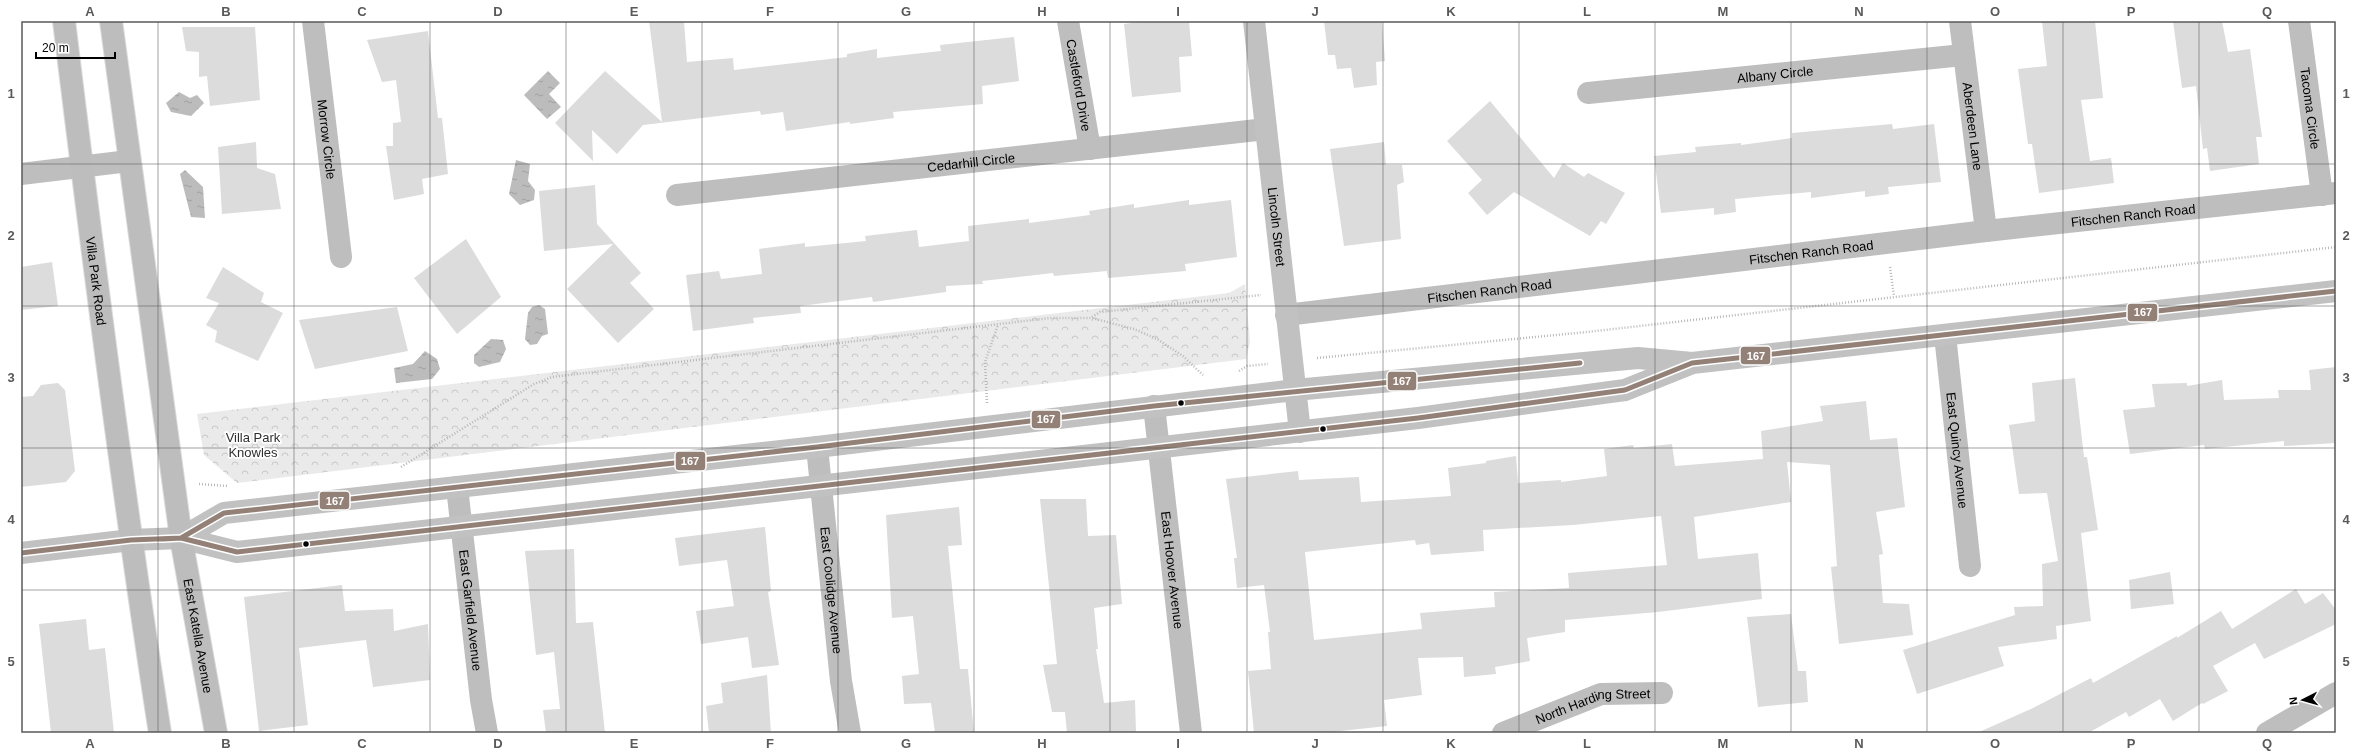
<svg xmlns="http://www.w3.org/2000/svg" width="2357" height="754" viewBox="0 0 2357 754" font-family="Helvetica,sans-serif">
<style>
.park{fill:url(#park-crowns)}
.water{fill:url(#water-ripples)}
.building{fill:#dcdcdc;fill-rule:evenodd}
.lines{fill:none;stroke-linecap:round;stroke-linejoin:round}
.primary-casing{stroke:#dbdbdb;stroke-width:24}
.path{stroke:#b8b8b8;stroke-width:2.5;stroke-dasharray:1 2;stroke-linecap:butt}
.street{stroke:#bebebe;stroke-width:22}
.secondary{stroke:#c1c1c1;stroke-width:22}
.primary{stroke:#bdbdbd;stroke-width:22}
.bus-1-casing{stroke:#fff;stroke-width:8}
.bus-1{stroke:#938177;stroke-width:5}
.grid{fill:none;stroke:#595959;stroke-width:1;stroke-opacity:0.55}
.bus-dot{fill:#000;stroke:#fff;stroke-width:1.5}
.labels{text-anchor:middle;stroke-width:3.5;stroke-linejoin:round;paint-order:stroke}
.street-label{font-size:13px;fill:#000;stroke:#fff}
.park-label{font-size:13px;fill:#2f2f2f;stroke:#fff}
.line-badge{stroke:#fff;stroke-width:1.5}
.badge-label{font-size:11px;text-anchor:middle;font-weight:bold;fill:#fff}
.neatline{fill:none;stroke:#595959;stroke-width:1.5}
.grid-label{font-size:13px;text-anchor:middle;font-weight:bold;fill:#595959}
</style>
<defs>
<pattern id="park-crowns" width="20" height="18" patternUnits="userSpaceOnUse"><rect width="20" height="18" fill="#eaeaea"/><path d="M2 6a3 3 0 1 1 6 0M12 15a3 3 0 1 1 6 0" fill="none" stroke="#c7c7c7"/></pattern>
<pattern id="water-ripples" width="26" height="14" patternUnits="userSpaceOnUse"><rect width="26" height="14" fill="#bcbcbc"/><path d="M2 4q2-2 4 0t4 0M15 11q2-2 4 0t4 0" fill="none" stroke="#a0a0a0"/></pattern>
</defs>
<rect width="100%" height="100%" fill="#fff"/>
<path class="park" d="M 1245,284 L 1250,342 L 1246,359 L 237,483 L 204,455 L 197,414 L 1229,293 Z"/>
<path class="water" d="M 548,71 L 560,83 L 549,94 L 561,107 L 547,119 L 524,95 Z
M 179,92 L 190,98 L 197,95 L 204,103 L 191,116 L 171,112 L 166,103 Z
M 516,160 L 530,164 L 528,181 L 535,190 L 534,200 L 520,205 L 509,194 Z
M 185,170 L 203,187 L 205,218 L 191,217 L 180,174 Z
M 539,305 L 545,309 L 548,334 L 542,336 L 537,344 L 530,345 L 525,339 L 528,313 L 532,307 Z
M 491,339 L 503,340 L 506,349 L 500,362 L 479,367 L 474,363 L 474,355 Z
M 425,351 L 437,359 L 440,369 L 432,379 L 396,383 L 394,368 L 413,364 Z"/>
<path class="building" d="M 649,21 L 684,21 L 687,62 L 733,58 L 734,70 L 847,57 L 847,54 L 877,49 L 877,58 L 941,51 L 940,45 L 1014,37 L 1019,81 L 982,86 L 983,104 L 893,112 L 894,118 L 850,124 L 850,122 L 786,131 L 783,112 L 761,115 L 760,111 L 643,125 L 617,154 L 592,130 L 593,161 L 555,123 L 605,71 L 662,122 Z
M 1146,21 L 1189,21 L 1192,56 L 1179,57 L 1181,92 L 1132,97 L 1124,24 Z
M 1324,21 L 1382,21 L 1385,61 L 1376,62 L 1377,85 L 1354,88 L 1351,68 L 1337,69 L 1335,55 L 1328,55 Z
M 2042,21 L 2095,21 L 2103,98 L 2081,100 L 2090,161 L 2111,158 L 2114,183 L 2039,193 L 2032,144 L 2028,144 L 2018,69 L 2047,66 Z
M 2173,21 L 2222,21 L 2228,52 L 2250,49 L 2262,137 L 2256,137 L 2259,164 L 2210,171 L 2207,148 L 2203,149 L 2196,86 L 2182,88 Z
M 182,27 L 255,27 L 260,100 L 210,106 L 207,76 L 199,77 L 199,52 L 186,51 Z
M 428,31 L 438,118 L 442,118 L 448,174 L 422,179 L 424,194 L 394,200 L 386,146 L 393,146 L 393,123 L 401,122 L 396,80 L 382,82 L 367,40 Z
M 1490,101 L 1554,178 L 1563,163 L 1584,177 L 1588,173 L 1625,193 L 1606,224 L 1601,221 L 1590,236 L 1514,192 L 1487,215 L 1468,193 L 1482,180 L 1447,141 Z
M 1892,124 L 1893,129 L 1934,124 L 1941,182 L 1888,187 L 1889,194 L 1865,197 L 1865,191 L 1811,198 L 1811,192 L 1735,199 L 1736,212 L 1714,215 L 1714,208 L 1661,213 L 1654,156 L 1696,152 L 1695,147 L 1741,143 L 1741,145 L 1792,138 L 1792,133 Z
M 256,142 L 257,168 L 275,174 L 281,209 L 222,214 L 218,147 Z
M 1384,142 L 1386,165 L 1402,165 L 1404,182 L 1397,185 L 1401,239 L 1344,246 L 1330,149 Z
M 595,185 L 597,224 L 641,273 L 630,283 L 654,309 L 618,343 L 567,289 L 613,244 L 544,251 L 539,191 Z
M 1189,200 L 1189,205 L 1231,200 L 1237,257 L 1185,264 L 1186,271 L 1108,278 L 1107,271 L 1054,276 L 1053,273 L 982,281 L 983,284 L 946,286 L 946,292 L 873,302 L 872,297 L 800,306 L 801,313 L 753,318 L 754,323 L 693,331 L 686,275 L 719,271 L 721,279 L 762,274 L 759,249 L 805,243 L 805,247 L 866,241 L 865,236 L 917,230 L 919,247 L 969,241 L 968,226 L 1029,219 L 1029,223 L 1090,215 L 1089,211 L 1134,204 L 1134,208 Z
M 466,239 L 501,297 L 457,334 L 414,278 Z
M 52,262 L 58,306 L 21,310 L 21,267 Z
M 223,267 L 264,293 L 261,302 L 283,313 L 258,361 L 215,342 L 217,331 L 206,325 L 219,303 L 206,298 Z
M 397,307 L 408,351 L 315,369 L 299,320 Z
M 2336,367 L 2336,443 L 2284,446 L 2284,441 L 2205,449 L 2204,445 L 2130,454 L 2123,410 L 2155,407 L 2152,384 L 2187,383 L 2187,386 L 2222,380 L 2224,400 L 2279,398 L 2278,390 L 2311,390 L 2309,370 Z
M 2075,378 L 2084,457 L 2087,457 L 2098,530 L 2081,533 L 2091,621 L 2056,626 L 2057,639 L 1998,647 L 2004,666 L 1917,694 L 1903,650 L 2015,615 L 2014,607 L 2043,606 L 2042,564 L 2058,561 L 2047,493 L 2019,494 L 2009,425 L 2035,421 L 2032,383 Z
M 58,383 L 65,390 L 75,471 L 66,482 L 21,487 L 21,397 L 33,396 L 41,385 Z
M 1866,401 L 1870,440 L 1897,438 L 1905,507 L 1876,512 L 1883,554 L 1879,555 L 1883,603 L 1909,604 L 1913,635 L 1839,644 L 1831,567 L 1837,566 L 1830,465 L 1787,462 L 1791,502 L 1694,517 L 1698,559 L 1758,553 L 1762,599 L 1658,612 L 1565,620 L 1565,632 L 1527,638 L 1530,661 L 1495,667 L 1496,674 L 1464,677 L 1463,657 L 1418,658 L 1422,695 L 1384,700 L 1387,726 L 1322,733 L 1254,733 L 1248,671 L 1271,669 L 1268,632 L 1270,632 L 1264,585 L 1237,588 L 1234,558 L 1237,558 L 1226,479 L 1298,471 L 1299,480 L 1359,477 L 1361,502 L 1451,496 L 1448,468 L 1486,463 L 1486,461 L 1516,456 L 1518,483 L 1561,480 L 1561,482 L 1607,476 L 1604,449 L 1633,445 L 1634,448 L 1672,444 L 1675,466 L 1763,459 L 1761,431 L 1823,421 L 1820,406 ZM 1661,516 L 1667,565 L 1568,573 L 1569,588 L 1494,592 L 1495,607 L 1420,613 L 1422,629 L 1314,640 L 1305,552 L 1415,540 L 1416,545 L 1429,543 L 1431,555 L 1484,551 L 1483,530 L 1573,525 Z
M 1040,499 L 1086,499 L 1088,536 L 1116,535 L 1122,604 L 1094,608 L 1098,649 L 1096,649 L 1104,703 L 1135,700 L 1136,733 L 1067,733 L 1065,712 L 1052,712 L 1043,665 L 1057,664 Z
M 959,507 L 962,545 L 948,546 L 960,669 L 968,669 L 974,733 L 935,733 L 931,703 L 904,704 L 902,676 L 919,674 L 913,616 L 892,618 L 886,515 Z
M 765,527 L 771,591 L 768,592 L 779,665 L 752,668 L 748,637 L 701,644 L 696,611 L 734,606 L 727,560 L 679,566 L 675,538 Z
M 574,549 L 576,623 L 593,622 L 605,733 L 546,733 L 543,710 L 560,709 L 554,652 L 536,655 L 525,551 Z
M 2170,572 L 2174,604 L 2131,609 L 2129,580 Z
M 342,585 L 345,611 L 393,609 L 394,631 L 428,624 L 430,680 L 373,687 L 366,640 L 299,648 L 308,725 L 259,731 L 244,597 Z
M 2296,589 L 2305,604 L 2323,593 L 2336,610 L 2336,624 L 2264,659 L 2255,643 L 2213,666 L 2228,691 L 2203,704 L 2202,703 L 2173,721 L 2160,699 L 2129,717 L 2126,712 L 2088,733 L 1977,733 L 2033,708 L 2091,678 L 2093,683 L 2177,636 L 2177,638 L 2221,611 L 2232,629 Z
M 1791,614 L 1798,671 L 1806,671 L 1808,702 L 1758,707 L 1747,617 Z
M 86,619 L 89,650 L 105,648 L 114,733 L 51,733 L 39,624 Z
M 767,675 L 771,733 L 709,733 L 706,706 L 723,703 L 721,683 Z"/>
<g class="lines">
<g class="primary-casing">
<g id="primary">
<path id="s14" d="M 64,21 C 93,259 123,496 160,733"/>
<path id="s15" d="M 111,21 L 181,538 L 216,733"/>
</g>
</g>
<path class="path" d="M 1890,267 L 1894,296
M 1092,317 L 1100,312 L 1261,295
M 1317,358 L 1587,332 L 2336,247
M 1239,371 L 1247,366 L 1268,364
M 987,403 L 985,362 L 998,325
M 401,467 L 534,384 L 552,377 L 1050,318 L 1092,318 L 1134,329 L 1157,339 L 1183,356 L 1203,375
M 199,484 L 228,486"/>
<g class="street">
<path id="s1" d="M 313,21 L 341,257"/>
<path id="s2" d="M 1068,21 L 1090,149"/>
<path id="s3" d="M 1960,21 L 1986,231"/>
<path id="s4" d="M 2299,21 L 2322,195"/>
<path id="s5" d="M 1588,93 L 1963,55"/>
<path d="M 21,174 L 129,161"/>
<path id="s6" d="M 677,195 L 1266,129"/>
<path id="s7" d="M 1286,315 L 1986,231 L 2336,193"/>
<path id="s8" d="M 1945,335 L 1970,566"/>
<path id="s9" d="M 1154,406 L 1191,733"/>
<path id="s10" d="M 817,447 L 841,681 L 850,733"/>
<path id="s11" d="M 457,487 L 481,700 L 487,733"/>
<path id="s12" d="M 1503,733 L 1601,694 L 1662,693"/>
<path d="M 2267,733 L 2336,693"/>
</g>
<g class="secondary">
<path id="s13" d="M 1254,21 L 1300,432"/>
<path d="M 181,538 L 224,513 L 817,447 L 1295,390 L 1638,358 L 1692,363 L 2336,291"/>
<path d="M 21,553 L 131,540 L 181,538 L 237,552 L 1418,418 L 1625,390 L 1690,364"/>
</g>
<use href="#primary" class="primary"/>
<g class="bus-1-casing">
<path id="bus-1" d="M 163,539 L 181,538 L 224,513 L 817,447 L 1154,406 L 1580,363
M 21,553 L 131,540 L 181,538 L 237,552 L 1418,418 L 1625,390 L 1692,363 L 2336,291"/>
</g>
<use href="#bus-1" class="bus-1"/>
</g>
<path class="grid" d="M 158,21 L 158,733M 294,21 L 294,733M 430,21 L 430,733M 566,21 L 566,733M 702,21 L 702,733M 838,21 L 838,733M 974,21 L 974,733M 1110,21 L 1110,733M 1247,21 L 1247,733M 1383,21 L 1383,733M 1519,21 L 1519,733M 1655,21 L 1655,733M 1791,21 L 1791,733M 1927,21 L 1927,733M 2063,21 L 2063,733M 2199,21 L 2199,733M 21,164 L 2336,164M 21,306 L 2336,306M 21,448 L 2336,448M 21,590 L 2336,590"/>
<g class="bus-dot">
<circle cx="1181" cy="403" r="3.5"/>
<circle cx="1323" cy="429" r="3.5"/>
<circle cx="306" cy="544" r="3.5"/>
</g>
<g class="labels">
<g class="street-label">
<text dy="5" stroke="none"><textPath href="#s5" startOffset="188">Albany Circle</textPath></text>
<text dy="5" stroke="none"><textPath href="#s2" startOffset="65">Castleford Drive</textPath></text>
<text dy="5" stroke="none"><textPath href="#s4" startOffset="88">Tacoma Circle</textPath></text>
<text dy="5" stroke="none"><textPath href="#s3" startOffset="106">Aberdeen Lane</textPath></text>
<text dy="5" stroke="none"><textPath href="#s1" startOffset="119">Morrow Circle</textPath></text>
<text dy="5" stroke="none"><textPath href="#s6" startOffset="296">Cedarhill Circle</textPath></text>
<text dy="5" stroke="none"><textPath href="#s7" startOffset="853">Fitschen Ranch Road</textPath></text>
<text dy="5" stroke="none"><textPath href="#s13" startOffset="207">Lincoln Street</textPath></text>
<text dy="5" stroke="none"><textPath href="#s7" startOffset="529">Fitschen Ranch Road</textPath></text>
<text dy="5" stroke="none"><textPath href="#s14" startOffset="262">Villa Park Road</textPath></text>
<text dy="5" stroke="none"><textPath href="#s7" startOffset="205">Fitschen Ranch Road</textPath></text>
<text dy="5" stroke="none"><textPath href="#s8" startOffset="116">East Quincy Avenue</textPath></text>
<text dy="5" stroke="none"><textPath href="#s9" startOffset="165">East Hoover Avenue</textPath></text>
<text dy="5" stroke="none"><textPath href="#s10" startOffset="144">East Coolidge Avenue</textPath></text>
<text dy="5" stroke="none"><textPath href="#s11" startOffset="124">East Garfield Avenue</textPath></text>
<text dy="5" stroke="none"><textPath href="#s15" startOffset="621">East Katella Avenue</textPath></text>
<text dy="5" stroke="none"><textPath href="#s12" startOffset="95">North Harding Street</textPath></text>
</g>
<g class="park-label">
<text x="253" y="442">Villa Park<tspan x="253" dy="15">Knowles</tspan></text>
</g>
</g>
<g class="line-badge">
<rect x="2127" y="303" width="31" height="19" rx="4" fill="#938177"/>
<rect x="1740" y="346" width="31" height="19" rx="4" fill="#938177"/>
<rect x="1387" y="371" width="30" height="20" rx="4" fill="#938177"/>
<rect x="1031" y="410" width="30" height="19" rx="4" fill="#938177"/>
<rect x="675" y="451" width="31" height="20" rx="4" fill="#938177"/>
<rect x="319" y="491" width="31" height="19" rx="4" fill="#938177"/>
</g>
<g class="badge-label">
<text x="2143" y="316">167</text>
<text x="1756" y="360">167</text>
<text x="1402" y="385">167</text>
<text x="1046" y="423">167</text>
<text x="690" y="465">167</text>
<text x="335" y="505">167</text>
</g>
<rect width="2357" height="754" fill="none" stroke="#ffffff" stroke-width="44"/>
<g transform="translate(2303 700) rotate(264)" stroke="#ffffff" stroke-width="3" paint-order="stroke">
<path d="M0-3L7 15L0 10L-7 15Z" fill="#000000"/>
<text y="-6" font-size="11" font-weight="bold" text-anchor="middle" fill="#000000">N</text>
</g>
<path d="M36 52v6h79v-6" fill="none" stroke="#000000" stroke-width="2"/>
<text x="42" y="52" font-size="12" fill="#000000" stroke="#ffffff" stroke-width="3" paint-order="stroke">20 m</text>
<rect x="22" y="22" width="2313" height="710" class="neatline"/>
<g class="grid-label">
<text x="90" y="16">A</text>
<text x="226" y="16">B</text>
<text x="362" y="16">C</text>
<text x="498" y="16">D</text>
<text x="634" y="16">E</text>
<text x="770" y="16">F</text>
<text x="906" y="16">G</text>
<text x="1042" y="16">H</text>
<text x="1178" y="16">I</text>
<text x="1315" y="16">J</text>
<text x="1451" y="16">K</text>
<text x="1587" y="16">L</text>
<text x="1723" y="16">M</text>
<text x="1859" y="16">N</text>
<text x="1995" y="16">O</text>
<text x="2131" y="16">P</text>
<text x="2267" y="16">Q</text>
<text x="11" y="98">1</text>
<text x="2346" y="98">1</text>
<text x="11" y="240">2</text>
<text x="2346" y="240">2</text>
<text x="11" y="382">3</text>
<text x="2346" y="382">3</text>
<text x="11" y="524">4</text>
<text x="2346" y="524">4</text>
<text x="11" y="666">5</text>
<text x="2346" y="666">5</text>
<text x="90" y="748">A</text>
<text x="226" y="748">B</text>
<text x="362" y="748">C</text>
<text x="498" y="748">D</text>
<text x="634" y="748">E</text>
<text x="770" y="748">F</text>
<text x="906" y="748">G</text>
<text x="1042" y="748">H</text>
<text x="1178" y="748">I</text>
<text x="1315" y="748">J</text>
<text x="1451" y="748">K</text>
<text x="1587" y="748">L</text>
<text x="1723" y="748">M</text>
<text x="1859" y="748">N</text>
<text x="1995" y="748">O</text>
<text x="2131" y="748">P</text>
<text x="2267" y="748">Q</text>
</g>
</svg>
